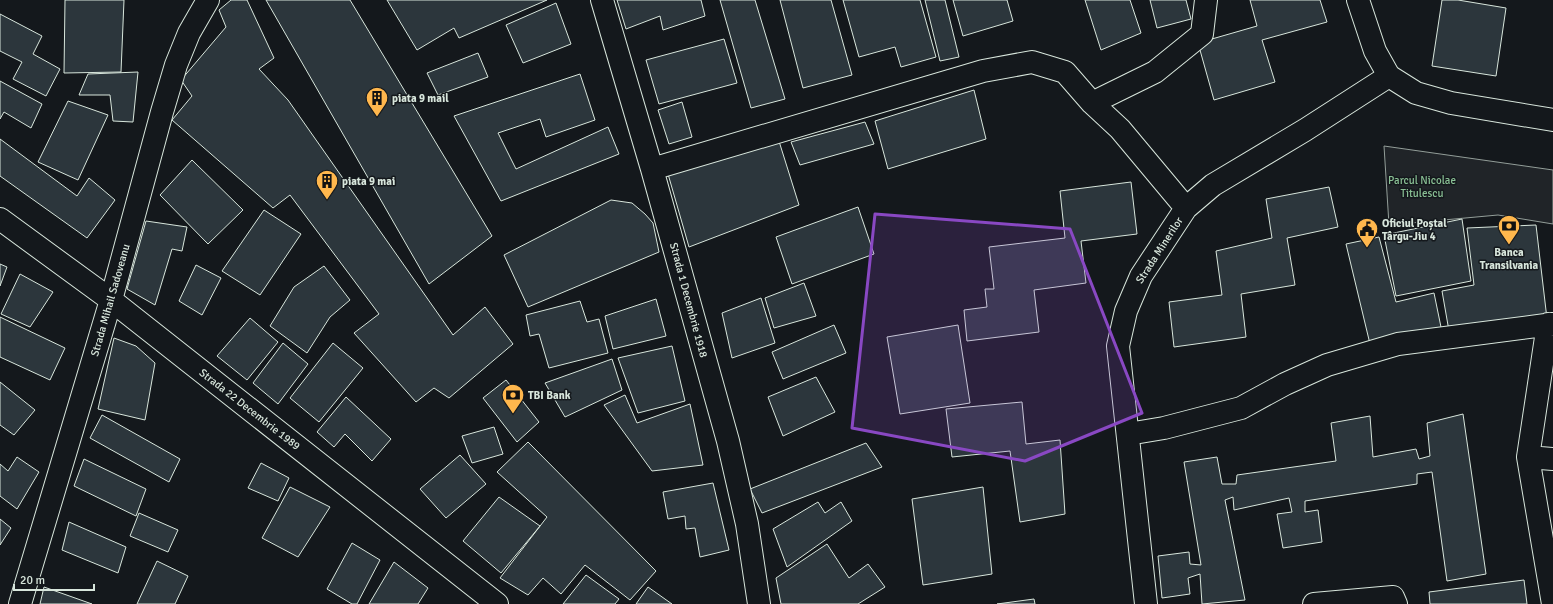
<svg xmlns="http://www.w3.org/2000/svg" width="1553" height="604" viewBox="0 0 1553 604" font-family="Signika,sans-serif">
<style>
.green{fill:#202428;stroke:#939e99}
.building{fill:#2c363c;stroke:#d8e6dc}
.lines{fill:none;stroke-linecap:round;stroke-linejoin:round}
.street-casing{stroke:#d8e6dc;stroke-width:24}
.secondary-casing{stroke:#d8e6dc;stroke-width:24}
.street{stroke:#14181c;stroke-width:22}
.secondary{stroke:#14181c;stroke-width:22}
.marked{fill:#8948c3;fill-opacity:0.2;stroke:#8948c3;stroke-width:3;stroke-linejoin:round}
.labels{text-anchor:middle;stroke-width:3;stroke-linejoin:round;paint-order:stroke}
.poi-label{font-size:11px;font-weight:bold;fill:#d8e6dc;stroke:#14181c;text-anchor:start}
.park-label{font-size:11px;fill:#8ac095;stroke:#14181c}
.street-label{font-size:11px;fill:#d8e6dc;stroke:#14181c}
</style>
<rect width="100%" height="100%" fill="#14181c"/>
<path class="green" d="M 1384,146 L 1553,170 L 1553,224 L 1498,215 L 1389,225 Z"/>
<path class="building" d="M 65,0 L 124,0 L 121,72 L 64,73 Z
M 231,0 L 247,0 L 274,58 L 259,69 L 288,100 L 453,335 L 485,307 L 513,344 L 449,398 L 434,388 L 416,402 L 354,333 L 379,314 L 290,195 L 273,208 L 172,120 L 192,96 L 181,80 L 226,27 L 219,10 Z
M 266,0 L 350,0 L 492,236 L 429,284 Z
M 387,0 L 547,0 L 459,38 L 454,28 L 417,50 Z
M 617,0 L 701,0 L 705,16 L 663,30 L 660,16 L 626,29 Z
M 720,0 L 755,0 L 785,99 L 751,108 Z
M 780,0 L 831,0 L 852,75 L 803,88 Z
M 843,0 L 920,0 L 936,57 L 901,67 L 895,47 L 859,57 Z
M 925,0 L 945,0 L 959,57 L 940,61 Z
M 953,0 L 1007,0 L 1013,21 L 963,36 Z
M 1085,0 L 1130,0 L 1141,33 L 1101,50 Z
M 1150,0 L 1186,0 L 1191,19 L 1157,28 Z
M 1250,0 L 1320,0 L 1327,22 L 1262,40 L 1275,82 L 1214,100 L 1198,43 L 1257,26 Z
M 1442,0 L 1458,0 L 1506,8 L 1496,76 L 1432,66 Z
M 556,3 L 571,44 L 523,63 L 506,25 Z
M 0,14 L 42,36 L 33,54 L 60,69 L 46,96 L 13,79 L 22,62 L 0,51 Z
M 724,39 L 737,83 L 659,104 L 646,60 Z
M 478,53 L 488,77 L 438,95 L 427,73 Z
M 138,72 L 133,122 L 113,121 L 110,95 L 79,95 L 88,74 Z
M 580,74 L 595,120 L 546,137 L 540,119 L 498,133 L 516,169 L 608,127 L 619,154 L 501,201 L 454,116 Z
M 0,81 L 42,104 L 31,128 L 4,112 L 0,119 Z
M 974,90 L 986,139 L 888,169 L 875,121 Z
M 68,101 L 108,115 L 78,180 L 38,162 Z
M 682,102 L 692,137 L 669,144 L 658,110 Z
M 865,122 L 874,144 L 800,165 L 791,142 Z
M 778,138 L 799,205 L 689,247 L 668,174 Z
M 0,139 L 77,196 L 89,178 L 115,200 L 87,238 L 0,176 Z
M 192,160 L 243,210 L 208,244 L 160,195 Z
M 1131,182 L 1137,234 L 1081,241 L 1086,283 L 1034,290 L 1039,332 L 967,341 L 964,310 L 987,307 L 985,289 L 994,289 L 989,247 L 1065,238 L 1060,191 Z
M 1329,187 L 1338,227 L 1287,238 L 1295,285 L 1241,294 L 1246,337 L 1174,347 L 1169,302 L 1222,295 L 1216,251 L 1272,238 L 1266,199 Z
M 611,200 L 632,203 L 645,214 L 653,223 L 659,252 L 528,307 L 504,255 Z
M 858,207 L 874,254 L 792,284 L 776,237 Z
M 264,210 L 301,234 L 260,295 L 222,271 Z
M 1462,219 L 1471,281 L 1396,296 L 1384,235 Z
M 146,221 L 187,227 L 182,251 L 172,249 L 155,305 L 127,289 Z
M 1536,225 L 1547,319 L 1449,331 L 1442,291 L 1474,285 L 1467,228 Z
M 1379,237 L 1396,302 L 1434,293 L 1442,332 L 1370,344 L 1346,244 Z
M 0,264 L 7,267 L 0,286 Z
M 196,265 L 221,278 L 202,315 L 179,301 Z
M 324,266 L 350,300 L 330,317 L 307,353 L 270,326 L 294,287 Z
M 20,274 L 53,292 L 30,327 L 1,314 Z
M 804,283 L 816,316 L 774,328 L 765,298 Z
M 761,298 L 775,343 L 732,358 L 722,313 Z
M 656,299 L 666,336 L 613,349 L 605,316 Z
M 580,301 L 587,322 L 599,319 L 608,353 L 549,368 L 539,334 L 530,336 L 526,315 Z
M 0,317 L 65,348 L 50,380 L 0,357 Z
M 250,318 L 278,342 L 247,380 L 217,356 Z
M 834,325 L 846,353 L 783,379 L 772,352 Z
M 958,325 L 970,403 L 900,414 L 887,337 Z
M 114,338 L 136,346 L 155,363 L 145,420 L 98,409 Z
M 283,343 L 308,364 L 278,404 L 253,383 Z
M 333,343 L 363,368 L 319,422 L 290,398 Z
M 672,346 L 685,401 L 638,413 L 618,358 Z
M 612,359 L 622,390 L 565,417 L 545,383 Z
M 816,377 L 835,412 L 783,436 L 768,397 Z
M 506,380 L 539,422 L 517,442 L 483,398 Z
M 0,382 L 35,410 L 14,435 L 0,425 Z
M 625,395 L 637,423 L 690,404 L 703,465 L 652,471 L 604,405 Z
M 346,397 L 391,439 L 372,461 L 345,434 L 334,447 L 317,432 Z
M 1022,402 L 1026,444 L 1060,440 L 1065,514 L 1020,522 L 1010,451 L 952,457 L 946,409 Z
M 1463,414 L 1486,574 L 1447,581 L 1432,472 L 1417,474 L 1417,484 L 1305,501 L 1305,512 L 1318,510 L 1322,542 L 1283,548 L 1277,514 L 1292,512 L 1289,498 L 1234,510 L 1233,497 L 1225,500 L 1245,600 L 1202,604 L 1200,574 L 1188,578 L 1190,594 L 1162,598 L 1158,556 L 1189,552 L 1190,564 L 1201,565 L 1184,462 L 1217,457 L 1222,484 L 1236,484 L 1237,475 L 1336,461 L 1331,423 L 1370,416 L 1373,457 L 1416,449 L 1419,459 L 1430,456 L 1427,423 Z
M 102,415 L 180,459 L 169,482 L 90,438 Z
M 494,427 L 503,454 L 472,463 L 462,436 Z
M 528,442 L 656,571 L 630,600 L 585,565 L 561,594 L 543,578 L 528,595 L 500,578 L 547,517 L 497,472 Z
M 866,443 L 882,467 L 762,513 L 750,489 Z
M 460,455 L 486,484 L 446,518 L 420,489 Z
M 17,457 L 39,472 L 17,509 L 0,496 L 0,464 L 8,471 Z
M 84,459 L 146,489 L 136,516 L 74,486 Z
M 261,463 L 289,478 L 278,501 L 248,488 Z
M 713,483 L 729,550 L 700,557 L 695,528 L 686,529 L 685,516 L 668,519 L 663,492 Z
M 290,487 L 330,507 L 298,557 L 262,538 Z
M 983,487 L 992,574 L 923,585 L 912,499 Z
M 499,497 L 540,526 L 501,573 L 463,541 Z
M 818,502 L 825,513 L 841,502 L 852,521 L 787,567 L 773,529 Z
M 139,513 L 178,530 L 168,552 L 130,536 Z
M 0,519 L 11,528 L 0,545 Z
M 69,522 L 126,547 L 118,573 L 62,550 Z
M 352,543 L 380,560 L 357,604 L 352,604 L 327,589 Z
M 827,544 L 849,578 L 868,564 L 885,587 L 858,604 L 781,604 L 776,578 Z
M 157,561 L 188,576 L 175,604 L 137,604 Z
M 394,562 L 428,588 L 418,604 L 369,604 Z
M 586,575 L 619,599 L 615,604 L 563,604 Z
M 1524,580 L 1527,604 L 1430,604 L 1429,592 Z
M 44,587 L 92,604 L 40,604 Z
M 648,587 L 672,604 L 636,604 Z
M 1034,599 L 1035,604 L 997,604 Z"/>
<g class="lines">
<g class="street-casing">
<path id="street" d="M 602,0 L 652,169 L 728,441 L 747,524 L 759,604
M 1092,103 L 1155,72 L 1202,34 L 1206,0
M 652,169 L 983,71 L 1032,62 L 1065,72 L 1092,103 L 1120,129 L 1186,208
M 0,219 L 111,300 L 497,604
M 1548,324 L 1528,457 L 1553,604
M 1128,434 L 1164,428 L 1241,408 L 1285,384 L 1327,365 L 1398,344 L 1553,324
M 1528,457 L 1553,459
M 20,604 L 111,300 L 162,112 L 176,65 L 189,33 L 208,0
M 1146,604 L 1118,346 L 1126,311 L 1141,276 L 1186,208 L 1213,185 L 1305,130 L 1389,76
M 1314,604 L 1393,597 L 1396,604"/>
</g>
<g class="secondary-casing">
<path id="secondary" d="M 1358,0 L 1375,51 L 1389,76 L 1416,93 L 1451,103 L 1553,120"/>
</g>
<use href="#street" class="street"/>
<use href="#secondary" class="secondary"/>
</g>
<path class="marked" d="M 875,214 L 1070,229 L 1142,413 L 1025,461 L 852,428 Z"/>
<defs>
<g id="building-pin" transform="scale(1.15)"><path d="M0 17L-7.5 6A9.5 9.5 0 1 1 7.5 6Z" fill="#ffb74d" stroke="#14181c"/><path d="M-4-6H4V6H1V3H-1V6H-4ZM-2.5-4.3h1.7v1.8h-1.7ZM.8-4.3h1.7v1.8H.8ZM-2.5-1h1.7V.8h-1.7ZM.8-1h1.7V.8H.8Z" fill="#111"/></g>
<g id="bank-pin" transform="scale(1.15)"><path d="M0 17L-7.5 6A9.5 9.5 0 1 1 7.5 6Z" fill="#ffb74d" stroke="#14181c"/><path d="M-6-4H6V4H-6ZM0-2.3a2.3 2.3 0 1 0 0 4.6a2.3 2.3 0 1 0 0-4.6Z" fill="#111"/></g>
<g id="civic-pin" transform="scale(1.15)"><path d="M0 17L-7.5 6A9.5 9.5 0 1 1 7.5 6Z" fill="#ffb74d" stroke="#14181c"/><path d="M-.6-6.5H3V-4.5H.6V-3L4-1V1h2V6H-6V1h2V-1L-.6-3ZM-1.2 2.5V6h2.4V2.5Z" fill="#111"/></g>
</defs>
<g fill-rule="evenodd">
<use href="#building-pin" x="377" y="98"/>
<use href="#building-pin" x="327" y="181"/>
<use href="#bank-pin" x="1509" y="226"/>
<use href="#civic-pin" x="1367" y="229"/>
<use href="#bank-pin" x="513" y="395"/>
</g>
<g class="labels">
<g class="poi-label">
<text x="392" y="102">piata 9 mail</text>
<text x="342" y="185">piata 9 mai</text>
<text x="1382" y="227">Oficiul Poștal<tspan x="1382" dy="13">Târgu-Jiu 4</tspan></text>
<text x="1509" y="256" text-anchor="middle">Banca<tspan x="1509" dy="13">Transilvania</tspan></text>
<text x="528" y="399">TBI Bank</text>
</g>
<g class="park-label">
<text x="1422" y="184">Parcul Nicolae<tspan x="1422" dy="13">Titulescu</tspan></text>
</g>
<g class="street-label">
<text transform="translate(1159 250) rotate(-57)" y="4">Strada Minerilor</text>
<text transform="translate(110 300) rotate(-74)" y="4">Strada Mihail Sadoveanu</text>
<text transform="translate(689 300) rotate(75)" y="4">Strada 1 Decembrie 1918</text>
<text transform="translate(250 409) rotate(38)" y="4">Strada 22 Decembrie 1989</text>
</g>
</g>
<path d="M14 584v6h80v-6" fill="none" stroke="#d8e6dc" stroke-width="2"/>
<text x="20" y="584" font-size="12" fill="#d8e6dc" stroke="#14181c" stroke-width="3" paint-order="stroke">20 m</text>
</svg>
